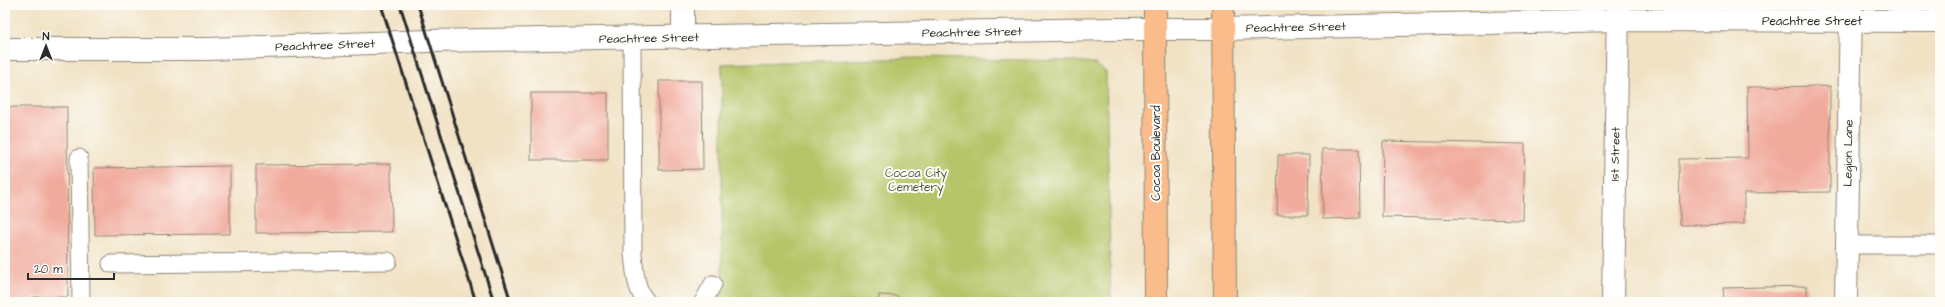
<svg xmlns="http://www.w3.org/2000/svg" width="1945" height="307" viewBox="0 0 1945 307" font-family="'Architects Daughter',sans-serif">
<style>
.green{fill:#b5c567;stroke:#707849}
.building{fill:#f1ab9d}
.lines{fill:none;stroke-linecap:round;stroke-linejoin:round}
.service-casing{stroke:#8e8678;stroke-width:19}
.minor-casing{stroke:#8e8678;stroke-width:24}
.tertiary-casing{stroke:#8e8678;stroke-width:24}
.primary-casing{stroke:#8e8678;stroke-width:24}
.service{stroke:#fff;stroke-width:17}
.minor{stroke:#fff;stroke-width:22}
.tertiary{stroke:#fff;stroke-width:22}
.primary{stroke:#f9bc8a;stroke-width:22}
.rail{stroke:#2b2b2b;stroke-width:3}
.labels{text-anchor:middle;stroke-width:4;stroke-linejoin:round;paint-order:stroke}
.street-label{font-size:12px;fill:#2b2b2b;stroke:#fdfcf7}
.park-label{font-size:12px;fill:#54593d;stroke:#fdfcf7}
</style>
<rect width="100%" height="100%" fill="#fdfcf7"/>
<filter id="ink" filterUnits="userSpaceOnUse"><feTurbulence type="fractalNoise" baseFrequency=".025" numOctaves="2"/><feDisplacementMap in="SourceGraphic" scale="8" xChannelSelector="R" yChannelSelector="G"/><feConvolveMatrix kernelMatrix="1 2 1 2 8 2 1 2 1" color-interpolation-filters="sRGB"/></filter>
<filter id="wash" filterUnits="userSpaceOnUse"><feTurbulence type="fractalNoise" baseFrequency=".012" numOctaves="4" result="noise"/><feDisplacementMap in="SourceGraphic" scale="16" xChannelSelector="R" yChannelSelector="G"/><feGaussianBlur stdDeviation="0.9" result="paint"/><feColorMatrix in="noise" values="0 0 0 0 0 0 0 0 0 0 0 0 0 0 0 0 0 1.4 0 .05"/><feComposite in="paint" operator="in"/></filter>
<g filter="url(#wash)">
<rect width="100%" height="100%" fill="#f1e2c4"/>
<path class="green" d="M 915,58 L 1074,61 L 1094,63 L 1106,72 L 1111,302 L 722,302 L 722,64 Z"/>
<g id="blocks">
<path class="building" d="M 659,81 L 702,81 L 703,169 L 659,170 Z
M 1830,86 L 1830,192 L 1744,193 L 1744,224 L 1680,225 L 1679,159 L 1748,158 L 1747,87 Z
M 531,93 L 608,93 L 608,160 L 531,160 Z
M 5,107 L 67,107 L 68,297 L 34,297 L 34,302 L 5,302 Z
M 1383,141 L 1525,144 L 1523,220 L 1382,217 Z
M 1322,149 L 1359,149 L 1360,218 L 1323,219 Z
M 1278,155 L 1309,155 L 1308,215 L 1277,215 Z
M 391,164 L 392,232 L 256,233 L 256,165 Z
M 230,166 L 230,234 L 95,235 L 94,168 Z
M 1807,286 L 1807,302 L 1724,302 L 1723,288 Z
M 879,295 L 898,296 L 898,302 L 878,302 Z"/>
</g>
</g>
<g filter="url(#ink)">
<use href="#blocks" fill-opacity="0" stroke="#8e8678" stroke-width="1"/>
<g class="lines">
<g class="service-casing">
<path id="service" d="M 632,38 L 633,254 C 635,270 635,290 647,302
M 79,158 L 81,302
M 1847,245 L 1940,245
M 111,264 L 388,261
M 703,302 L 713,284"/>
</g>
<g class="minor-casing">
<path id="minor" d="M 683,5 L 683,38
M 1613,302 L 1618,5
M 1846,302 L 1851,5"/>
</g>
<g class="tertiary-casing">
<path id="tertiary" d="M 5,49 L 209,49 L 428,41 L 1114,29 L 1223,29 L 1618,20 L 1940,21"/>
</g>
<g class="primary-casing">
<path id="primary" d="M 1155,5 L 1156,302
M 1223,5 L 1225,302"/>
</g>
<use href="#service" class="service"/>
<use href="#minor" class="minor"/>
<use href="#tertiary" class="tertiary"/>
<use href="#primary" class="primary"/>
<path class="rail" d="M 381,5 L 476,302
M 400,5 L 494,302
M 418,5 L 511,302"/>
</g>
</g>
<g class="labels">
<g class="street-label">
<text x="1812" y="25">Peachtree Street</text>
<text transform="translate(1296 27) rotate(-1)" y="4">Peachtree Street</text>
<text transform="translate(972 32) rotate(-1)" y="4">Peachtree Street</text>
<text transform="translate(649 38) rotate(-1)" y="4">Peachtree Street</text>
<text transform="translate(325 45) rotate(-2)" y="4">Peachtree Street</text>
<text transform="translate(1156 153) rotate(-90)" y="4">Cocoa Boulevard</text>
<text transform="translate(1848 153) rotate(-89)" y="4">Legion Lane</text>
<text transform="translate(1615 154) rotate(-89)" y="4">1st Street</text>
</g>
<g class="park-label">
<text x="916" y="177">Cocoa City<tspan x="916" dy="14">Cemetery</tspan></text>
</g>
</g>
<rect width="1945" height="307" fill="none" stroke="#fdfcf7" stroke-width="20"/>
<g transform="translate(46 46)" stroke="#fdfcf7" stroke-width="3" paint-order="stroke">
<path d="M0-3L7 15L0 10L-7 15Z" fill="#2b2b2b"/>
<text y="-6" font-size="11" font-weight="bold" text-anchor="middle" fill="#2b2b2b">N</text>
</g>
<path d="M28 273v6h86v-6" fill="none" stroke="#2b2b2b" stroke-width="2"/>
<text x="34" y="273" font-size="12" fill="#2b2b2b" stroke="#fdfcf7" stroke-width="3" paint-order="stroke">20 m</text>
</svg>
